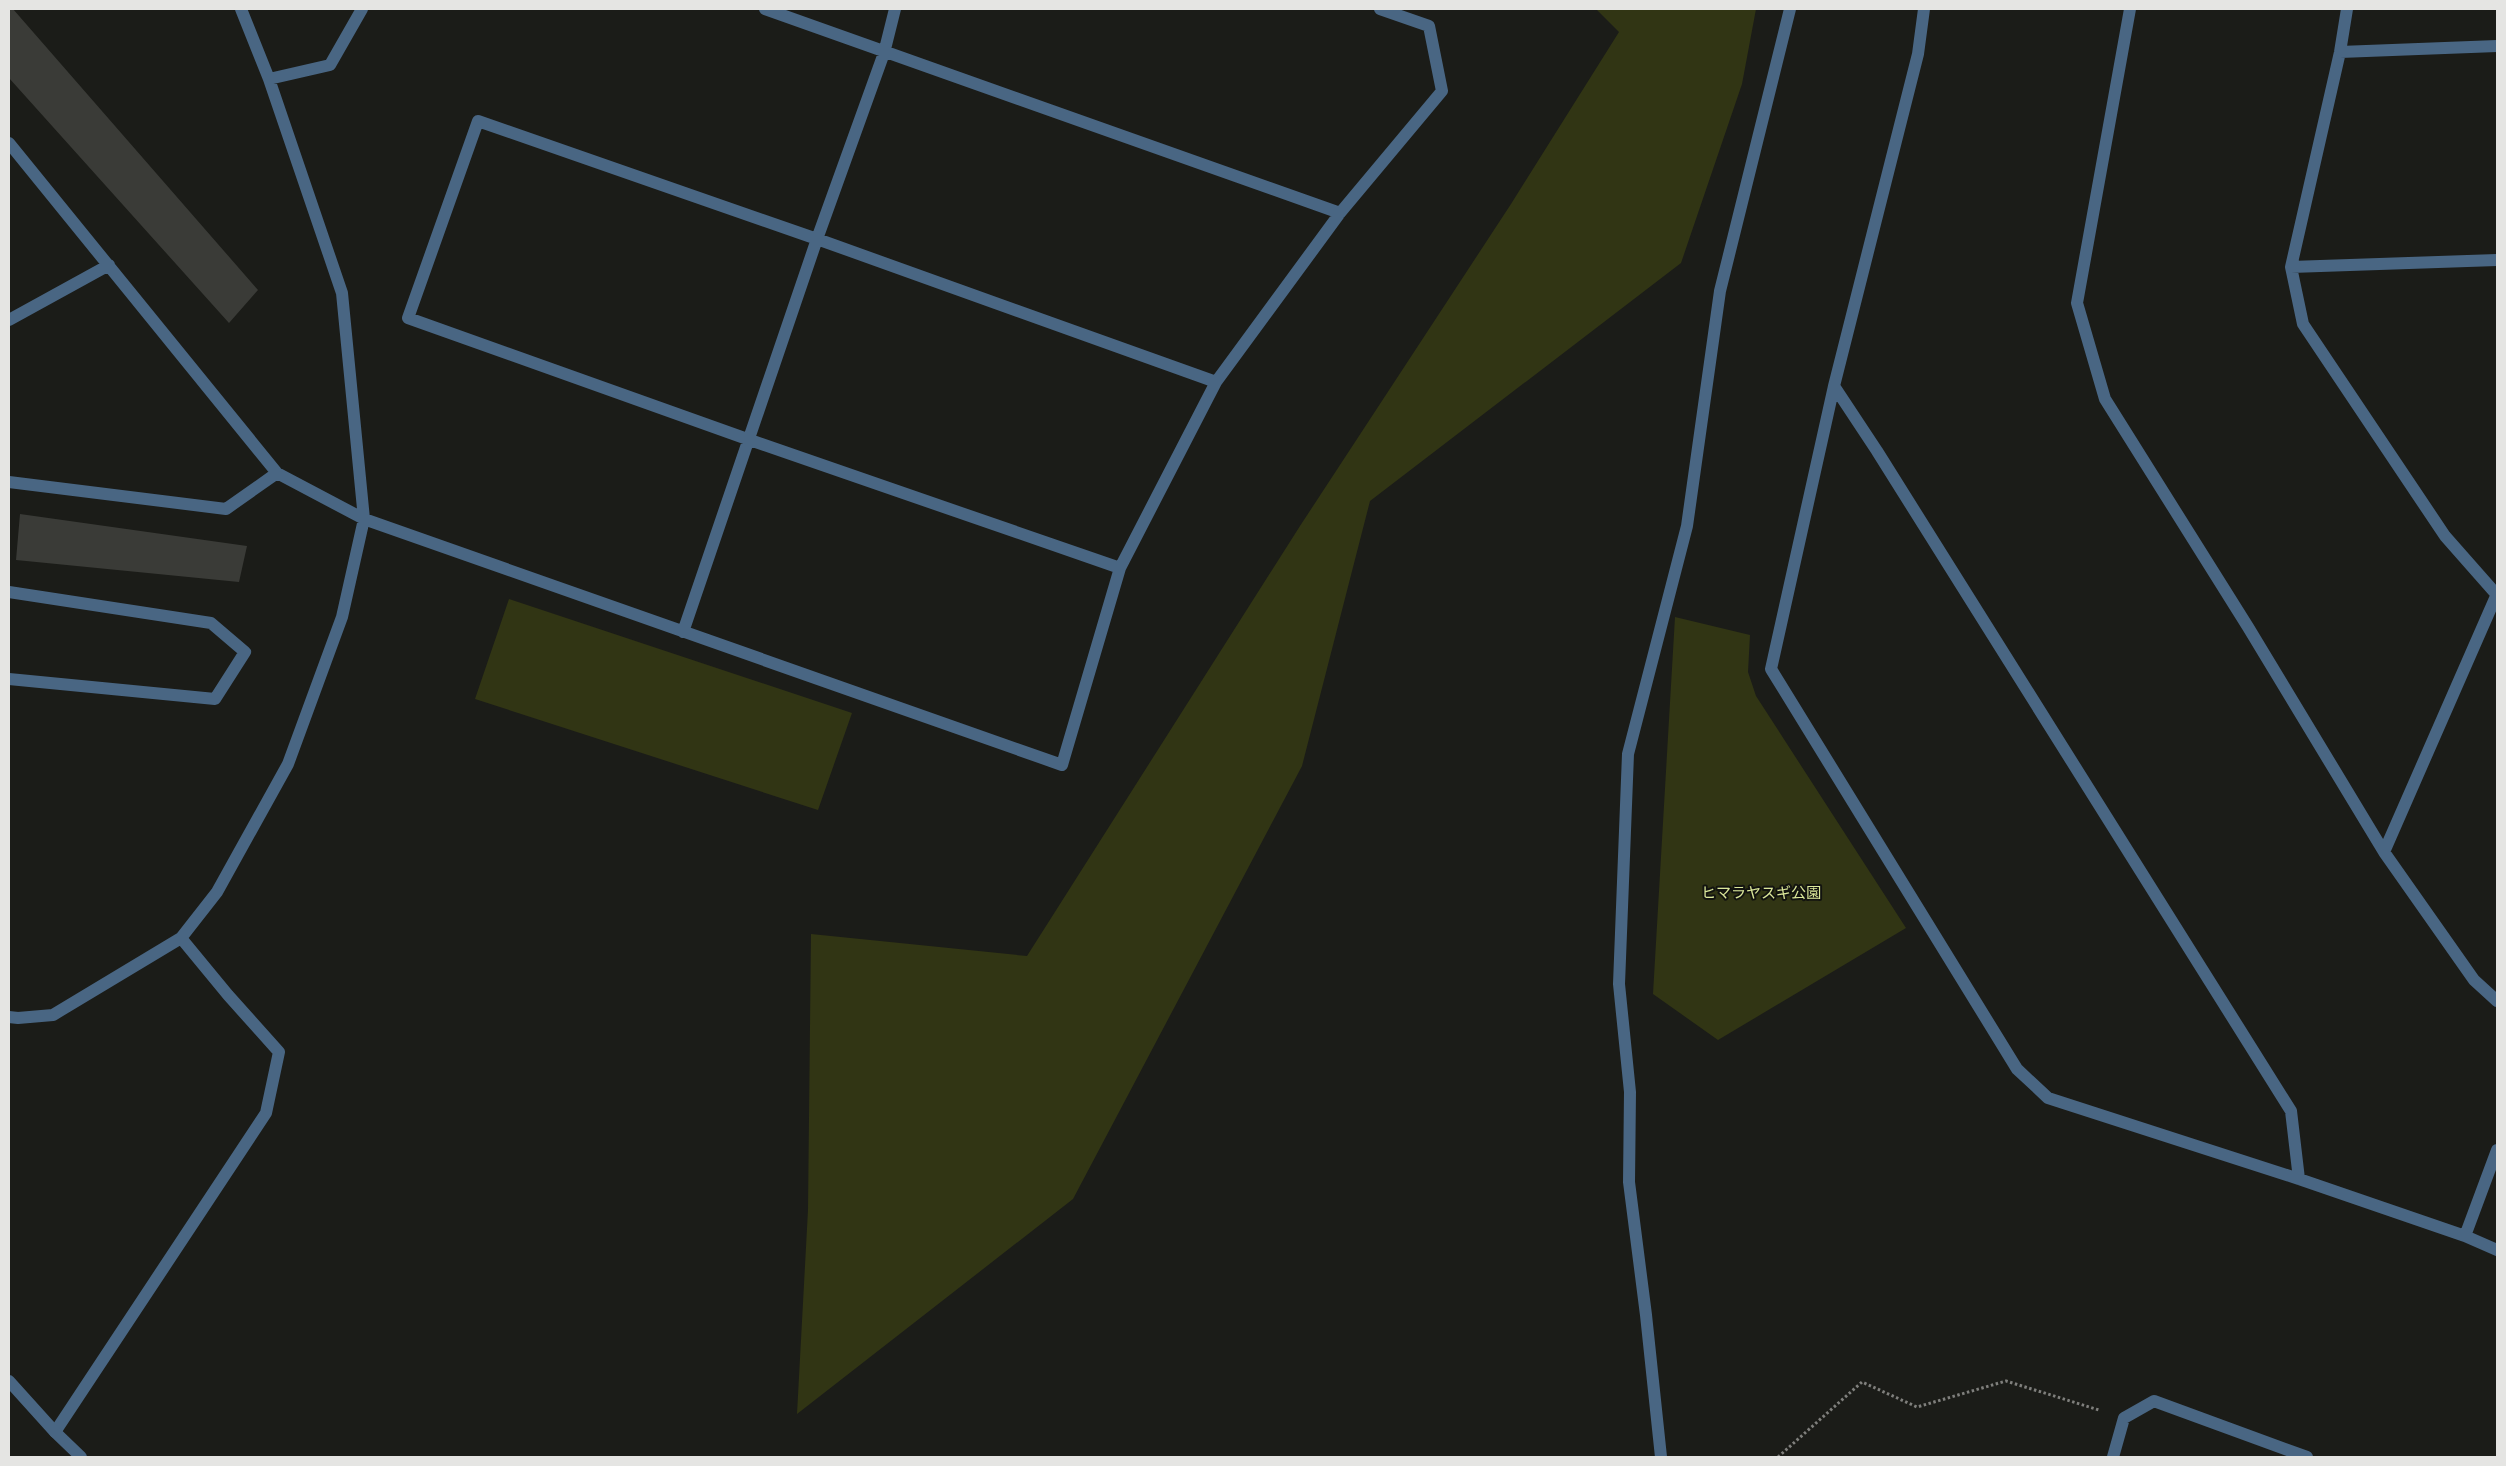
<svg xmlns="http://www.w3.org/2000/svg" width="2506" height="1466" viewBox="0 0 2506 1466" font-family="Karla,'Noto Sans JP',sans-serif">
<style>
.green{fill:#313514}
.building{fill:#3a3b37}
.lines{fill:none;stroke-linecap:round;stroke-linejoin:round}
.path{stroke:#7f7f7c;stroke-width:3;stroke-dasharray:2.5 2.5;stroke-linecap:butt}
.minor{stroke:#496683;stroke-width:12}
.tertiary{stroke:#496683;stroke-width:12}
.labels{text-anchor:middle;stroke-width:4;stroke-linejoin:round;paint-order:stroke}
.park-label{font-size:15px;fill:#dbe79a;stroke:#12130f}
</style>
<rect width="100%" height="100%" fill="#1b1c18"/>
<path class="green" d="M 1596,9 L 1756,9 L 1742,84 L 1681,263 L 1370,501 L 1302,766 L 1073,1199 L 797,1414 L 808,1210 L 811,934 L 1027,956 L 1300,526 L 1511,204 L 1619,32 Z
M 509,599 L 852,713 L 818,810 L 475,699 Z
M 1675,617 L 1750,635 L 1748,672 L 1756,696 L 1906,928 L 1718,1040 L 1653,994 Z"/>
<path class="building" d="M 9,9 L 13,9 L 258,290 L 229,323 L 9,78 Z
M 20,514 L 247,546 L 239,582 L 16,560 Z"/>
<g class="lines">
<path class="path" d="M 1778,1457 L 1862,1382 L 1917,1407 L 2006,1381 L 2099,1410"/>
<path class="minor" d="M 765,9 L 1340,213
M 1924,9 L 1918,54 L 1834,386 L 1771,669 L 2017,1069 L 2048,1098 L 2299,1179 L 2465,1236 L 2497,1250
M 2130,9 L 2077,303 L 2105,399 L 2248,627 L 2384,852 L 2474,980 L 2497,1001
M 2347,9 L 2340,52 L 2291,267 L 2303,324 L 2445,536 L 2497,595
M 2340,52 L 2497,46
M 269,79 L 330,65 L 362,9
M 9,143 L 277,473 L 364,519 L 1062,765 L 1120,568 L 1216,382 L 1340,213 L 1442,91 L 1429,26 L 1380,9
M 2291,267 L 2497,260
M 9,320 L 109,265
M 1834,386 L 1877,451 L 2291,1111 L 2299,1179
M 9,482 L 226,509 L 277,473
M 1120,568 L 750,440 L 408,318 L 478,121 L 817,239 L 1216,382
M 9,592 L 211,623 L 245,652 L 215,699 L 9,679
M 683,632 L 817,239 L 884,53 L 895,9
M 2384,852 L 2497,594
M 9,1017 L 18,1018 L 53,1015 L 181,938 L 217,892 L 288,764 L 342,617 L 364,519 L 342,293 L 269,79 L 241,9
M 2465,1236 L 2497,1150
M 55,1432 L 266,1113 L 279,1052 L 228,995 L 181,938
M 1661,1457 L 1646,1315 L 1629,1182 L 1630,1092 L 1619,984 L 1628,754 L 1687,526 L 1720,291 L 1790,9
M 2113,1457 L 2124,1418 L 2154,1401 L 2307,1457"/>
<path class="tertiary" d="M 9,1381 L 55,1432 L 81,1457"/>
</g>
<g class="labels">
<g class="park-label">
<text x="1761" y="898">ヒマラヤスギ公園</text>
</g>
</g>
<rect width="2506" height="1466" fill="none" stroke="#e5e5e3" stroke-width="20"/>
</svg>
